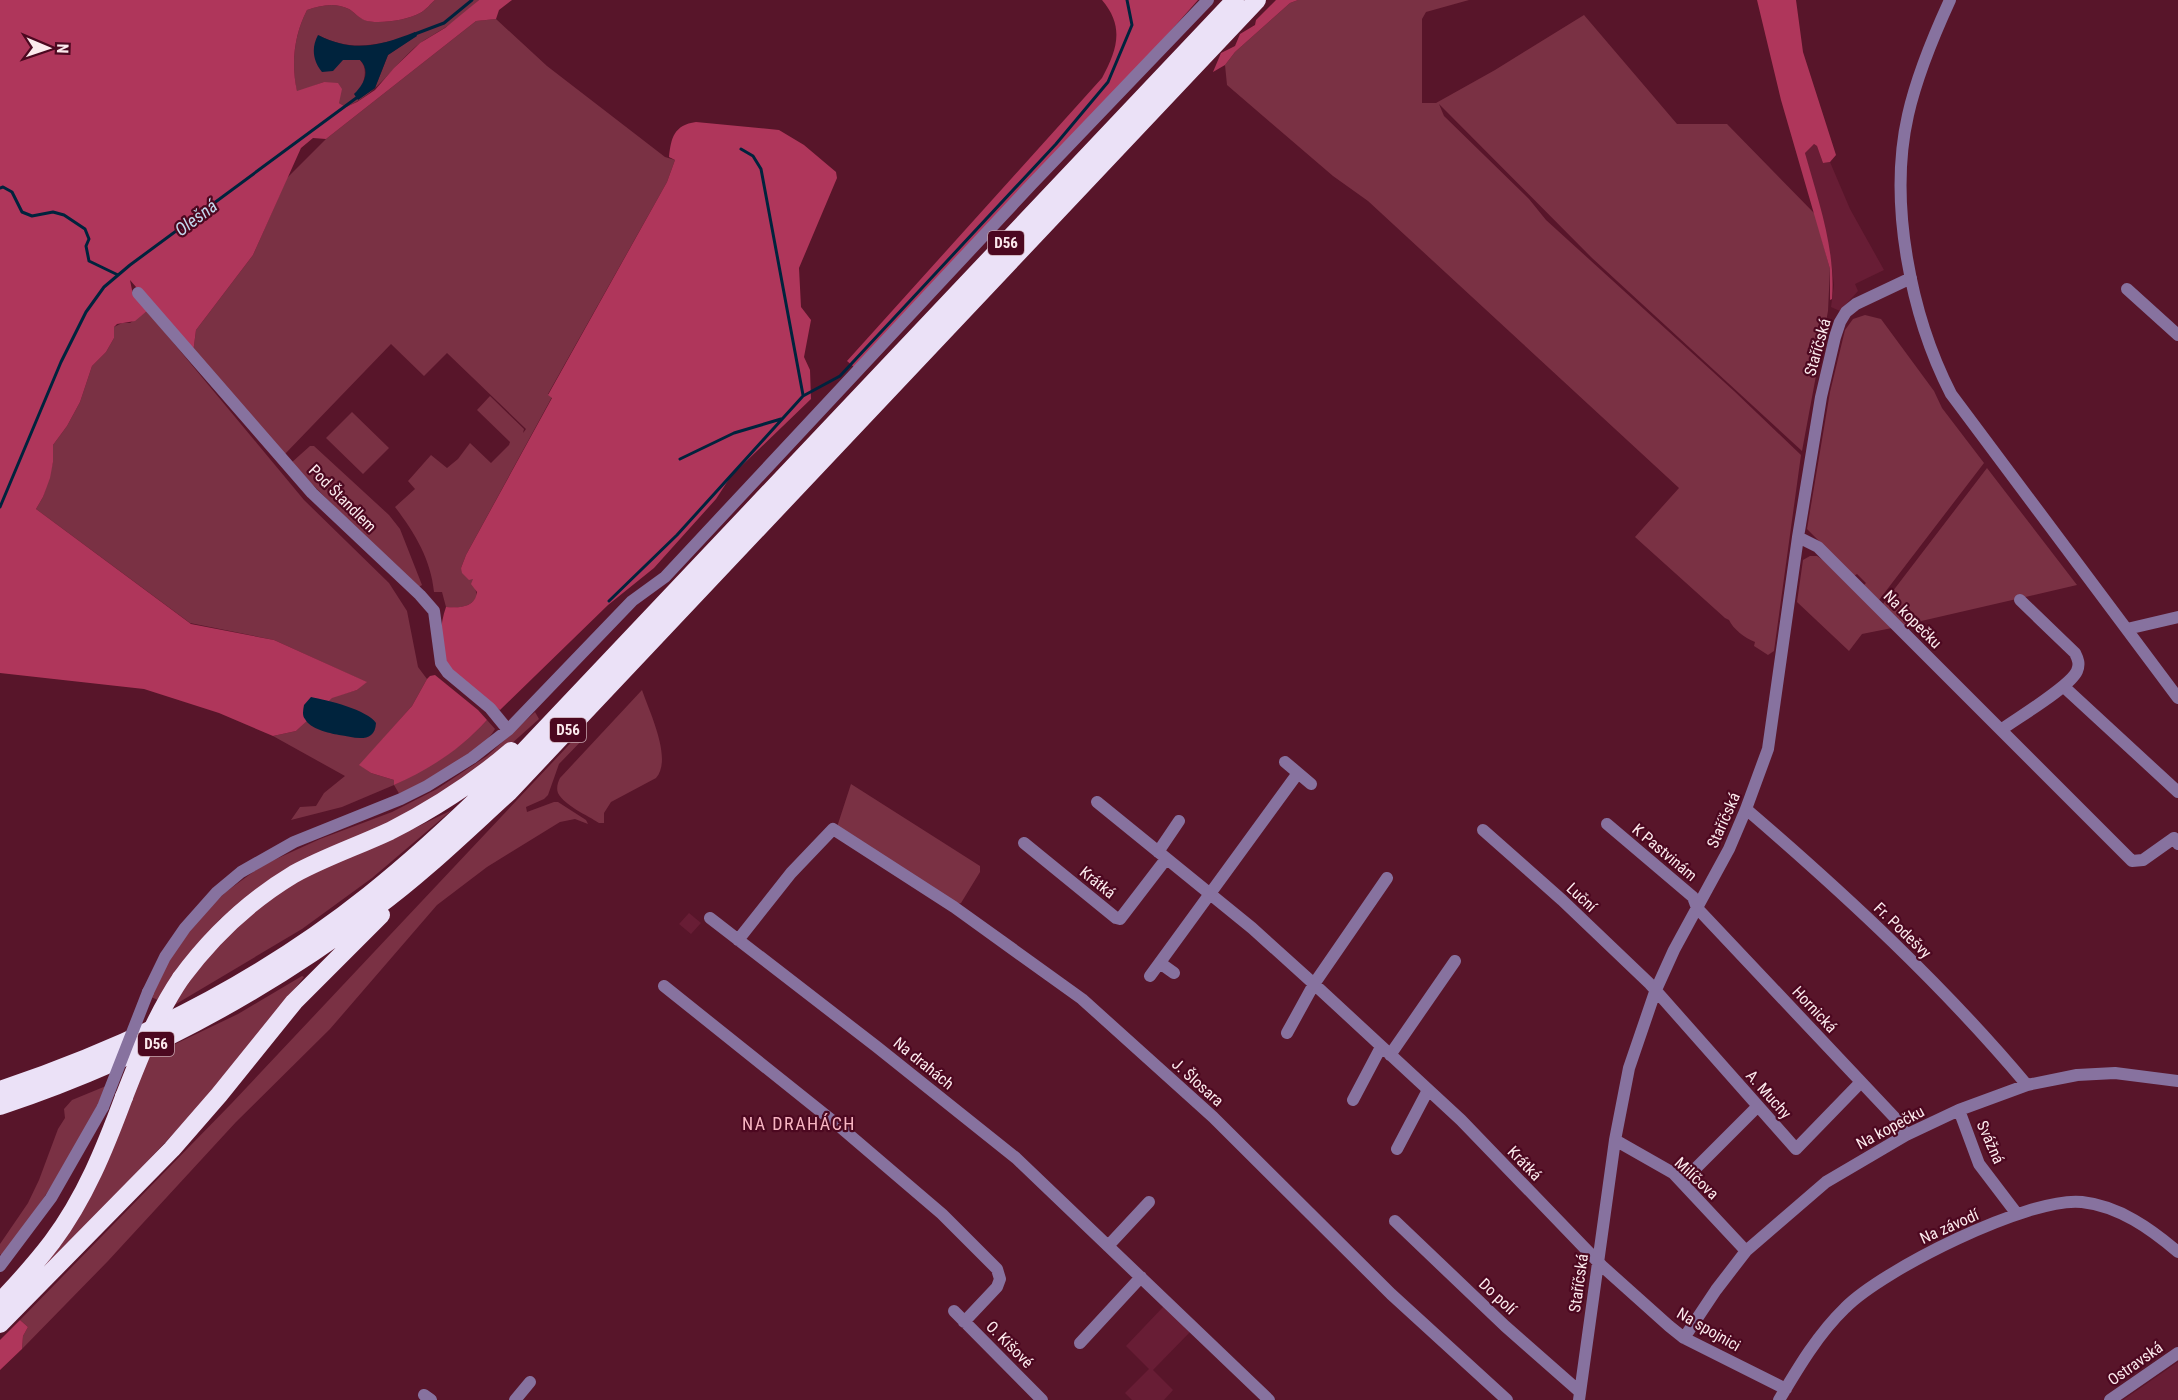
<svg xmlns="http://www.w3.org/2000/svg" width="2178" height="1400" viewBox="0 0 2178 1400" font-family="'Roboto Condensed',sans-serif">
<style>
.built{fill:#681d35}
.green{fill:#7a3144;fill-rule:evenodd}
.forest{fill:#af365b}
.water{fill:#00233d}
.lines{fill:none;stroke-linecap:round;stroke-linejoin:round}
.stream{stroke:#00233d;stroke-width:3}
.minor{stroke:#87729f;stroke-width:12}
.highway{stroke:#ebe1f7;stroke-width:18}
.minor-bridge{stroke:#87729f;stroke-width:12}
.highway-bridge{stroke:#ebe1f7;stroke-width:18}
.labels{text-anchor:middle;stroke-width:4.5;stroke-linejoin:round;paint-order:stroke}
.shield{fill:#4c0820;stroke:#c7a6b0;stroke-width:1.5}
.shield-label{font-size:15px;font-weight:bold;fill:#fceaed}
.street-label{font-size:16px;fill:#fceaed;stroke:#4c0820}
.water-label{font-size:18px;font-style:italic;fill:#c3daef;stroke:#4c0820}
.neighbourhood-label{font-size:18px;letter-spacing:1.5px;fill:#f8b5c2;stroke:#4c0820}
</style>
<rect width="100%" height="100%" fill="#58152a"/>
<path class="built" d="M 1814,144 L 1817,146 L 1823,163 L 1830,162 L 1850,209 L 1884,270 L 1855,284 L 1858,291 L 1840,311 L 1831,307 L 1834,285 L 1831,260 L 1805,153 Z
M 689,913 L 701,923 L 691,934 L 679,924 Z
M 1164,1306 L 1191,1331 L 1153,1370 L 1173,1390 L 1164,1400 L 1132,1400 L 1125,1393 L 1149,1369 L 1126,1346 Z
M 2178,1362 L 2178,1400 L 2123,1400 Z"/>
<path class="green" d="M 435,0 L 479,0 C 468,10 456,21 443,29 C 435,34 427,38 419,44 C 393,65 379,93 346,107 L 339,103 L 324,82 L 297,92 C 291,64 294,35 307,10 C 321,5 335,2 349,9 C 354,12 359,18 365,20 C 377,25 408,20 420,13 C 426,10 430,4 435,0 ZM 318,35 C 356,54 379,43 417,35 L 388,55 L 375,88 L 359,99 C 360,86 371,72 360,60 L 343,60 Z
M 1298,0 L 1469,0 L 1426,12 L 1422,19 L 1422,103 L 1436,103 L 1495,70 L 1584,15 L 1677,124 L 1727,124 L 1815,214 L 1830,269 L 1828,311 L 1802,451 L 1592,258 L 1439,104 L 1444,116 L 1529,199 L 1546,220 L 1734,391 L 1801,455 L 1774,651 L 1768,655 L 1754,646 L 1755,642 C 1745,638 1733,629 1729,620 L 1725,618 L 1635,537 L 1679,488 L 1368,201 L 1333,176 L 1227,85 L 1225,65 L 1235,52 L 1290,3 Z
M 496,19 L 547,66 L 665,157 L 675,160 L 667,182 L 548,394 L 552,397 L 466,555 L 461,568 L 473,579 L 477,596 C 471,608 458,608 446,607 L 442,592 L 434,592 C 431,560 415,533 395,507 L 415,489 L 408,481 L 431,455 L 447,468 L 458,459 L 470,443 L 491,463 L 509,445 L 510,442 L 477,410 L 490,396 L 524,429 L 523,433 L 526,429 L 447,353 L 424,376 L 391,344 L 284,455 L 193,353 L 196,330 L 253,255 L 287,178 L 326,139 L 476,21 Z
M 147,311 L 304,500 L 389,583 L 407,611 L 418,667 L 427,679 L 412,706 L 360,765 L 371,773 L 394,780 L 394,785 C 431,766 459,751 487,720 L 495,729 C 479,756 428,780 400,795 L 394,785 L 342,807 L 291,820 L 300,807 L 316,806 L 324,793 L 345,776 L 273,736 L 296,731 L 332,697 L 357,690 L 366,682 L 274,640 L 190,623 L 36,509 L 43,497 L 53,462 L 53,445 L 67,426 L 80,402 L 92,366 L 106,352 L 114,338 L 114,327 L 122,323 L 130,323 Z
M 1865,315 L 1881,319 L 1934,391 L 1942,408 L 1984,463 L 1879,600 L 1864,585 L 1866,583 L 1857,574 L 1854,576 L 1807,529 L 1830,392 L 1845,330 L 1853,319 Z
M 352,412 L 389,448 L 363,474 L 326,438 Z
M 310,446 L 314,446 L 389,515 L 400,529 L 422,585 L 419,587 L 345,517 L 291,463 Z
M 1987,468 L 2077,585 L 1904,625 L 1883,604 Z
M 1810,556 L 1817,556 L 1823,560 L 1892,628 L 1862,634 L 1849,651 L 1797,602 L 1803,560 Z
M 642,690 C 649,711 673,759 656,778 L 611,802 L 604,813 L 604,823 L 599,823 C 587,815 565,806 558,793 C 556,788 558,782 560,778 Z
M 535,712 L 539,719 L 490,763 L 452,789 L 256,891 L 220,919 L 178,968 L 158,1000 L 151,997 L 164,967 L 202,914 L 227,891 L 263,865 L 320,839 L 392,812 L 437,789 L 487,756 Z
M 581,732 L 586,736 L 559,764 L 548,795 L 544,799 L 526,807 L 527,812 L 554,802 L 558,802 L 586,820 L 588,824 L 575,819 L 560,822 L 487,867 L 437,905 L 330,1029 L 236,1122 L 108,1261 L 22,1349 L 23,1336 L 28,1327 L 20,1320 L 231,1104 Z
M 851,784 L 980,866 L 980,872 L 961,903 L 955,905 L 837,827 Z
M 452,810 L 372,878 L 302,929 L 171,1007 L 187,982 L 241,920 L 307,874 L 415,828 Z
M 302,976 L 304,977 L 207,1098 L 56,1258 L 39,1269 L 146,1058 L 238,1014 Z
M 106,1086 C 80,1147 41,1203 3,1257 L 0,1254 L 0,1244 L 28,1203 L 39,1180 L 58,1129 L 65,1118 L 64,1109 L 72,1100 Z"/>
<path class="forest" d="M 0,0 L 435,0 C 430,4 426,10 420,13 C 408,20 377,25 364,20 C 359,18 354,12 349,9 C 335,2 321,5 307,10 C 294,35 291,64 297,91 L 324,82 L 338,83 L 342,89 L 339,103 L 346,107 L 357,102 L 375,90 L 394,68 L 420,43 L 445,28 L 479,0 L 512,0 L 499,10 L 496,19 L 476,21 L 326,139 L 313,138 L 301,148 L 253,255 L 196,330 L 193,353 L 130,280 L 133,295 L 147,311 L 135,321 L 117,324 L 114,327 L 114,338 L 106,352 L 92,366 L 80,402 L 67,426 L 53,445 L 53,462 L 50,478 L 43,497 L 36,509 L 191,624 L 274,640 L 367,682 L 357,690 L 332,698 L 296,731 L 273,736 L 219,713 L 144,689 L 0,673 Z
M 1102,0 L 1198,0 L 1150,54 L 854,367 L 847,361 L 1102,78 C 1117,50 1125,27 1102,0 Z
M 1276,0 L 1298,0 L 1290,3 L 1235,52 L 1225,65 L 1213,72 L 1221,53 L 1235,46 L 1240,34 L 1255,25 L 1256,20 Z
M 1757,0 L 1796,0 L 1803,52 L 1836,155 L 1830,162 L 1823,163 L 1817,146 L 1814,144 L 1805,153 C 1818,200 1836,250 1832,299 L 1830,300 L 1830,269 L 1781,100 Z
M 696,122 L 779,130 L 804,145 L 836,172 L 837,178 L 799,268 L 801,307 L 811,320 L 804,357 L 810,370 L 811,399 L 731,476 L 716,499 L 654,568 L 608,605 L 500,710 C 488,701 460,682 451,672 C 438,655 439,626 446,607 C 459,608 475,608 477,592 L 471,584 L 473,579 L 469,580 L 462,573 L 461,568 L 466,555 L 552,398 L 548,395 L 667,182 L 675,160 L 669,157 C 671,138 674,125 696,122 Z
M 435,675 L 478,710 L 487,720 C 461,749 430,769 394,785 L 394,780 L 371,773 L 359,765 L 412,706 L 427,679 L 430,676 Z
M 20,1320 L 28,1327 L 23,1336 L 22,1349 L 0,1370 L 0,1340 Z"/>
<path class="water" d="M 415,32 L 417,36 L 388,55 L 375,88 L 358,100 L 354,94 C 364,84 371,71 360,60 L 343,60 L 333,71 L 322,72 C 313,61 311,48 318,35 C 354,53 379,46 415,32 Z
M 311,697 C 327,700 368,710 376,723 C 375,745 353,737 339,735 C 329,733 310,729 305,719 C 302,716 303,710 304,705 Z"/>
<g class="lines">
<path class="stream" d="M 415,34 L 444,23 L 472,0
M 741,149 L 753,156 L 761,169 L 803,395
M 0,188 L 3,187 L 12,192 L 22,212 L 32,216 L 53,212 L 64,215 L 85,229 L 89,239 L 86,246 L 89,261 L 118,275
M 680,459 L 734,433 L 781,419
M 0,507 L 61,362 L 86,312 L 104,287 L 130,265 L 359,96
M 609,601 L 677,535 L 803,396 L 840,376 L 1056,144 L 1108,82 L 1132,25 L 1127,0"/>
<path class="minor" d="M 1950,0 C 1933,37 1917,75 1908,115 C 1888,203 1911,316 1951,394 L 2178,698
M 2127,289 L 2178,335
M 138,293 L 312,493 L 420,595 L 434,611 L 441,663 L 448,673 L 490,708 L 508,730
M 1798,537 L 1818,547 L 2132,861 L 2143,860 L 2174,838 L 2178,844
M 2127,629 L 2178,617
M 2063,686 L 2178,792
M 2001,730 C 2017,718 2070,687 2077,671 C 2080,664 2078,659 2075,653 L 2020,600
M 1285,762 L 1311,784
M 1097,802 L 1252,928 L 1314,984 L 1461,1120 L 1602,1266 L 1669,1326 L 1684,1338 L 1786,1389
M 1746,809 C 1846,895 1943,985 2027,1085
M 1607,824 L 1693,897 L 1697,908 L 1897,1120 L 1906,1135
M 1483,830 L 1562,900 L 1650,984 L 1796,1149 L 1861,1082
M 1024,843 L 1116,918 L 1120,919 L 1166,859
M 1158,852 L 1179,821
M 710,918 L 877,1047 L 1016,1158 L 1269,1400
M 738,940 L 791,873 L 833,829 L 954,907 L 1082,999 L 1213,1117 L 1391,1294 L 1507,1400
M 1160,963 L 1174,973
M 1150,976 L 1298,773
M 664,986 L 839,1126 L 942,1214 L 997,1269 L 1000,1279 L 997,1287 L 964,1322
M 148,992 L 165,957 L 185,928 L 217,892 L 241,872 L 294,842 L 401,799 L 427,786 L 472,758 L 508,730 L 632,601 L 665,577 L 1031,185 L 1208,0
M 1287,1033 L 1314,984 L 1387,878
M 1390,1055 L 1455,961
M 1353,1100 L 1381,1047
M 1959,1110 L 1979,1164 L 2017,1214
M 1615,1140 L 1673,1173 L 1746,1251
M 1397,1149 L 1428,1090
M 1682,1182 L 1758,1106
M 1395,1221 L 1505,1326 L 1580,1392
M 1108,1246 L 1149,1202
M 0,1266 L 51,1198 L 103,1107
M 954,1311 L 1042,1400
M 1684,1338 L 1716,1290 L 1746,1251 L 1826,1182 L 1906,1135 L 1959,1110 L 2027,1085 L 2077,1075 L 2115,1073 L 2178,1081
M 1080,1343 L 1141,1277
M 424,1395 L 431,1400
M 515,1400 L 530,1382
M 1579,1400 L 1615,1140 L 1629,1068 L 1655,992 L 1674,950 L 1729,849 L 1746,809 L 1768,749 L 1798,537 L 1821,397 L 1835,337 L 1840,322 L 1846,312 L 1856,304 L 1911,278
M 1779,1400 C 1798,1368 1818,1334 1845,1308 C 1882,1270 2030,1196 2082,1202 C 2119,1206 2151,1229 2178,1252
M 2110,1400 L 2178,1353"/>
<path class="highway" d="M 181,978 C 212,936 249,901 294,874 C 325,857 358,846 390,831 C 433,809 474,783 511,751
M 0,1090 C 132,1046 260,982 369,895 C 413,860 454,822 494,783 L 1235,0
M 0,1106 C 135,1061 260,995 374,909 C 422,874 465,832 509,792 L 1257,0
M 0,1302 C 18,1283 36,1263 52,1242 C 85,1198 105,1148 124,1097
M 0,1324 L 172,1149 L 219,1095 L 294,1002 L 381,915"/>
<path class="minor-bridge" d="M 103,1107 L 148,992"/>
<path class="highway-bridge" d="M 124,1097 C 140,1056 156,1015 181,978"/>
</g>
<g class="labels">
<g class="shield">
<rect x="988" y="231" width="36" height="24" rx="4.5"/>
<rect x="550" y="718" width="36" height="24" rx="4.5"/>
<rect x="138" y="1032" width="36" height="24" rx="4.5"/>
</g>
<g class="shield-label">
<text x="1006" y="248">D56</text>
<text x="568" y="735">D56</text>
<text x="156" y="1049">D56</text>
</g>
<g class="street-label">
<text transform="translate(1817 347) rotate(-74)" y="6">Staříčská</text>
<text transform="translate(343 498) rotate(45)" y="6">Pod Štandlem</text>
<text transform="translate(1913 619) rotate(45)" y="6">Na kopečku</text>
<text transform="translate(1723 820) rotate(-66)" y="6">Staříčská</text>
<text transform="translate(1665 852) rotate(40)" y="6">K Pastvinám</text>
<text transform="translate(1098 882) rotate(39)" y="6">Krátká</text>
<text transform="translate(1582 897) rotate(43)" y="6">Luční</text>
<text transform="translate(1903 930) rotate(44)" y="6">Fr. Podešvy</text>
<text transform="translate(1815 1009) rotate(47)" y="6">Hornická</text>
<text transform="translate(924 1063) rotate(39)" y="6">Na drahách</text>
<text transform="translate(1198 1082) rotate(42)" y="6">J. Šlosara</text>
<text transform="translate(1769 1094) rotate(48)" y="6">A. Muchy</text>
<text transform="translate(1890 1127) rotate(-28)" y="6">Na kopečku</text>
<text transform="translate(1991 1142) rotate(66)" y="6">Svážná</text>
<text transform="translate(1525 1163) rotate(46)" y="6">Krátká</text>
<text transform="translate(1697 1178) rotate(43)" y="6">Milíčova</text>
<text transform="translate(1949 1226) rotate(-24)" y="6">Na závodí</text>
<text transform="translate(1578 1283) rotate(-82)" y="6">Staříčská</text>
<text transform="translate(1498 1296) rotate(43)" y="6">Do polí</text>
<text transform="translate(1709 1329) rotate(30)" y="6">Na spojnici</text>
<text transform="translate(1010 1344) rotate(45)" y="6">O. Kišové</text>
<text transform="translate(2135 1363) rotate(-35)" y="6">Ostravská</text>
</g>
<g class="water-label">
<text transform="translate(196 218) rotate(-37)" y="6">Olešná</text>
</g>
<g class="neighbourhood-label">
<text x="799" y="1130">NA DRAHÁCH</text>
</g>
</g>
<g transform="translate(48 48) rotate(92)" stroke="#4c0820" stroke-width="4.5" paint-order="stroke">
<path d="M0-4.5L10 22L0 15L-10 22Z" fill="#fceaed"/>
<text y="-9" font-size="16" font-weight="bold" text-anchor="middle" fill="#fceaed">N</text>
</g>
</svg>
